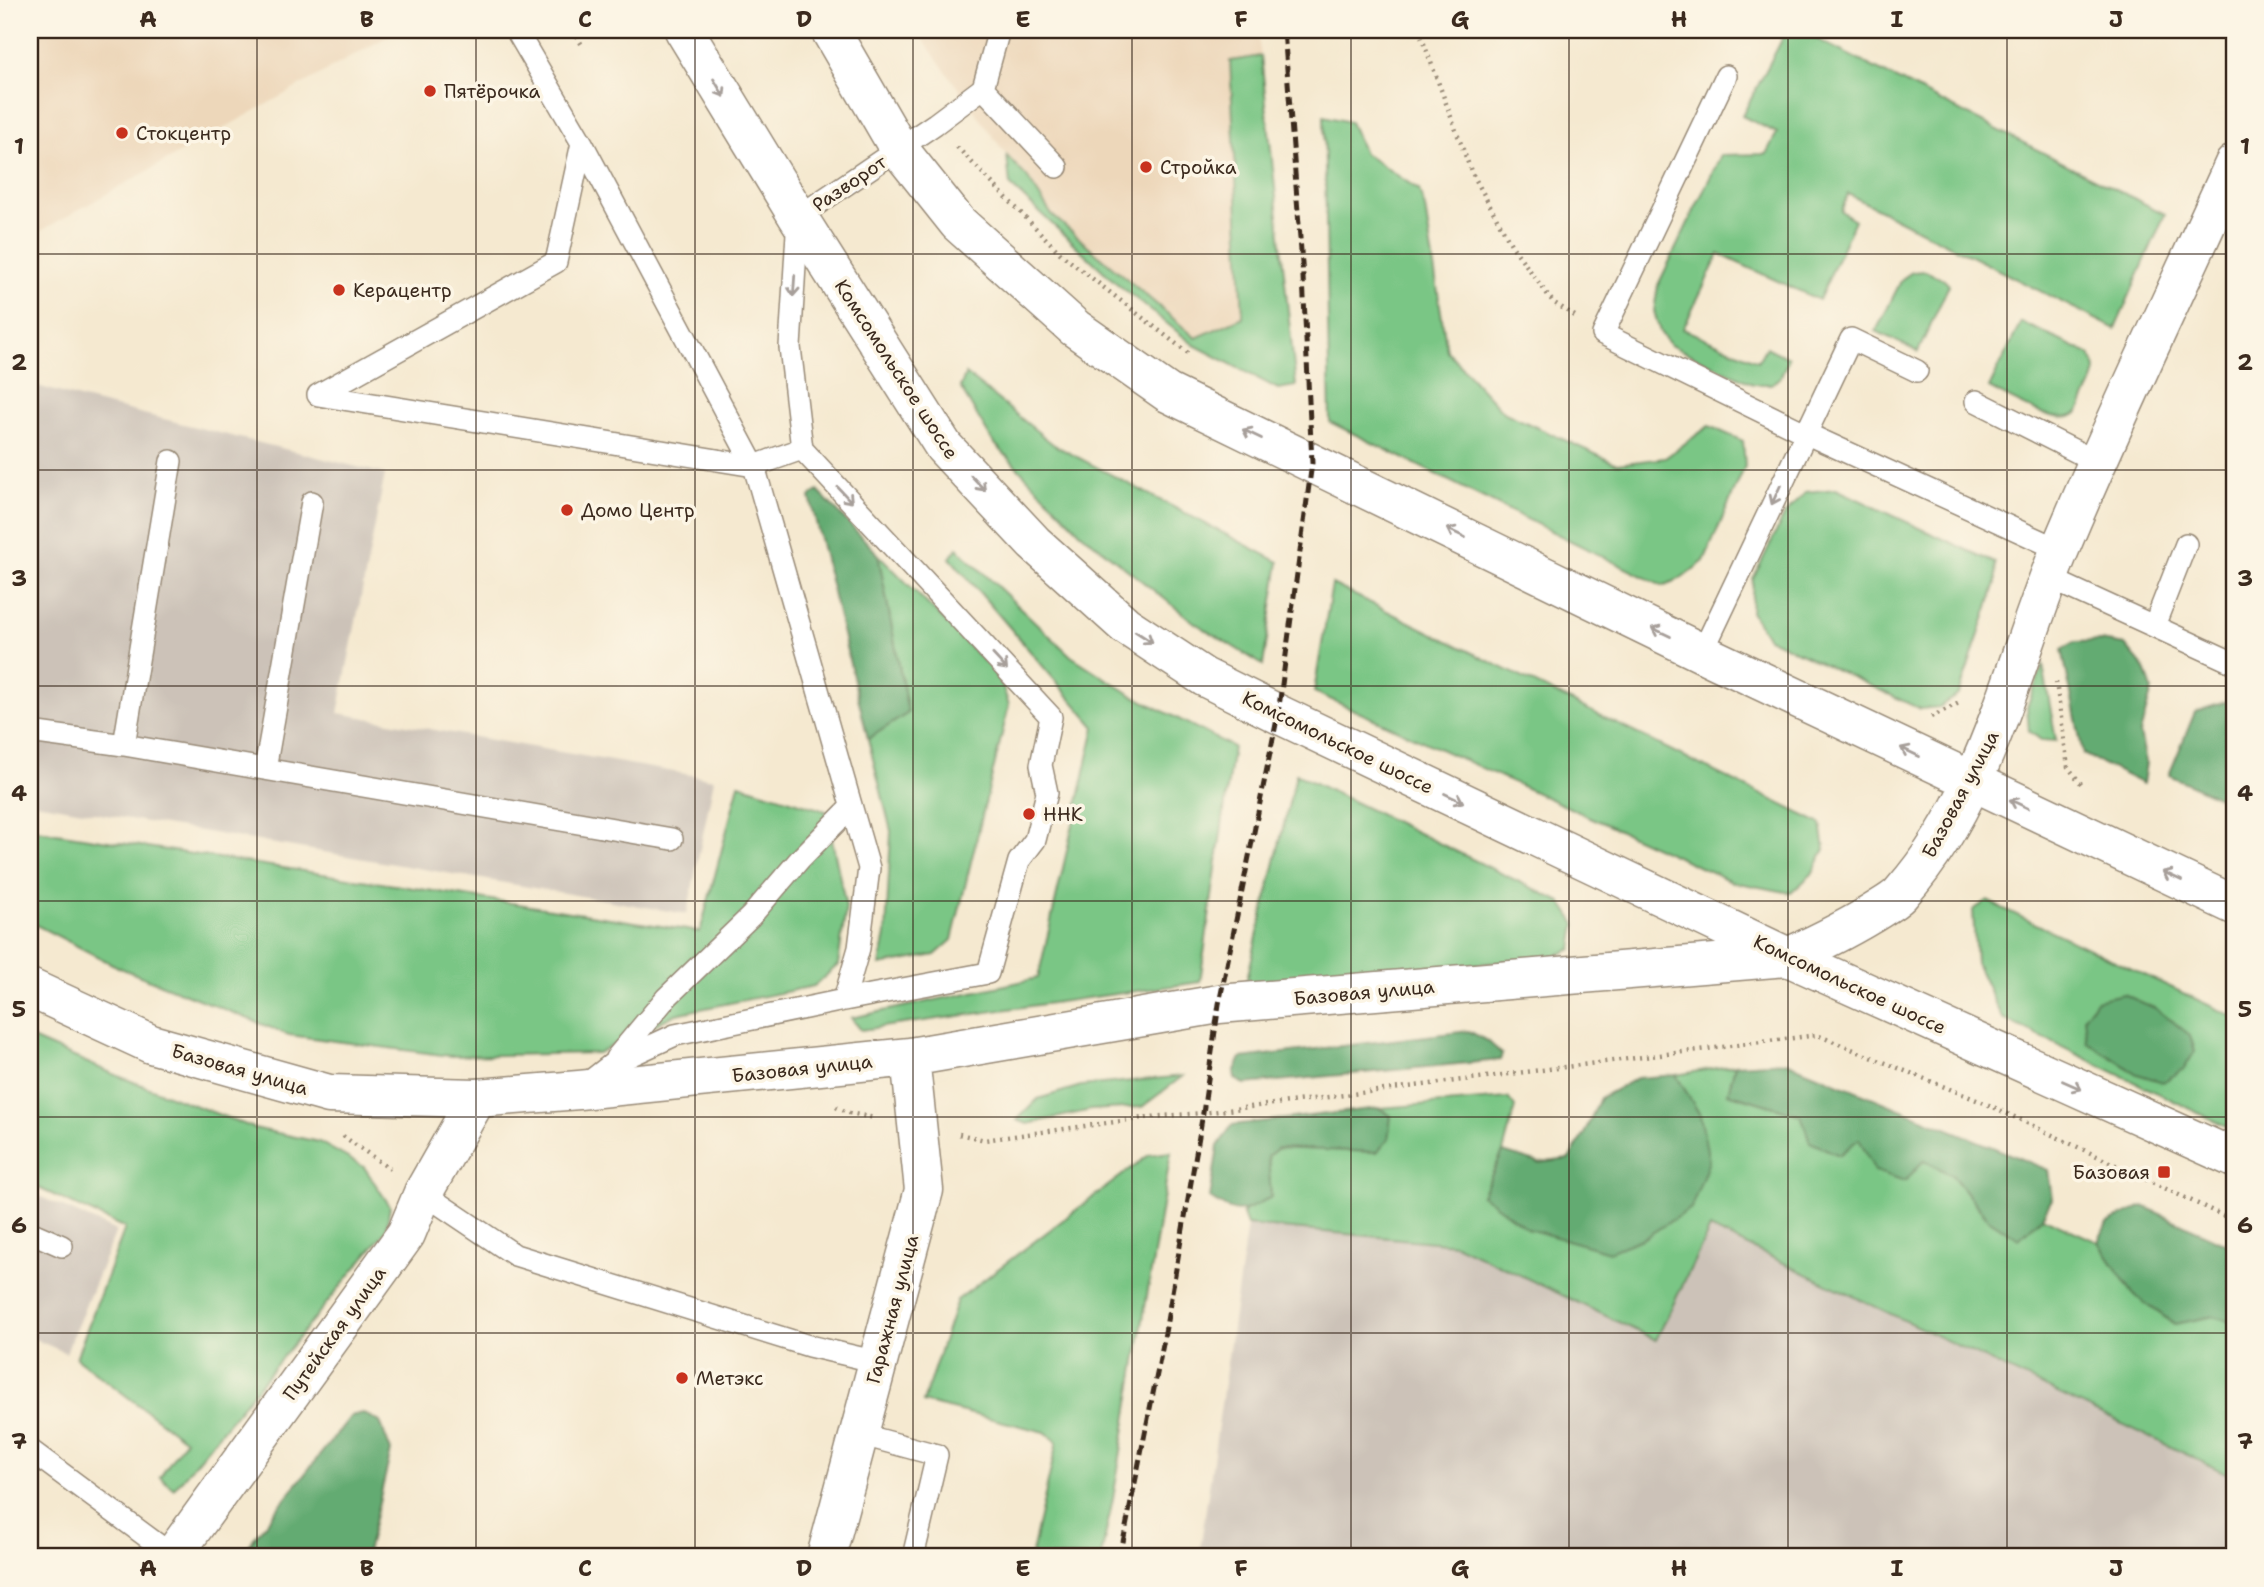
<svg xmlns="http://www.w3.org/2000/svg" width="2264" height="1587" viewBox="0 0 2264 1587" font-family="'Shantell Sans',sans-serif">
<style>
.built{fill:#edd7ba}
.industrial{fill:#ccc2b8}
.green{fill:#7ac685;stroke:#5a7852;stroke-width:2}
.forest{fill:#63ab72;stroke:#4f6a48;stroke-width:2}
.lines{fill:none;stroke-linecap:round;stroke-linejoin:round}
.service-casing{stroke:#988a77;stroke-width:24}
.minor-casing{stroke:#988a77;stroke-width:41}
.tertiary-casing{stroke:#988a77;stroke-width:41}
.primary-casing{stroke:#988a77;stroke-width:41}
.path{stroke:#988a77;stroke-width:4.5;stroke-dasharray:2 5;stroke-linecap:butt}
.service{stroke:#fff;stroke-width:21}
.minor{stroke:#fff;stroke-width:38}
.tertiary{stroke:#fff;stroke-width:38}
.primary{stroke:#fff;stroke-width:38}
.rail{stroke:#3b2a1e;stroke-width:5;stroke-dasharray:10 5;stroke-linecap:butt}
.oneway{stroke:#a79f9a}
.grid{fill:none;stroke:#3b2a1e;stroke-width:2;stroke-opacity:0.55}
.poi-dot{fill:#c8321e;stroke:#fcf5e5;stroke-width:2.5}
.labels{text-anchor:middle;stroke-width:7;stroke-linejoin:round;paint-order:stroke}
.poi-label{font-size:19px;fill:#3b2a1e;stroke:#fcf5e5;text-anchor:start}
.street-label{font-size:19px;fill:#3b2a1e;stroke:#fcf5e5}
.neatline{fill:none;stroke:#3b2a1e;stroke-width:2.5}
.grid-label{font-size:23px;text-anchor:middle;font-weight:bold;fill:#3b2a1e}
</style>
<rect width="100%" height="100%" fill="#fcf5e5"/>
<filter id="ink" filterUnits="userSpaceOnUse"><feTurbulence type="fractalNoise" baseFrequency=".0143" numOctaves="2"/><feDisplacementMap in="SourceGraphic" scale="14" xChannelSelector="R" yChannelSelector="G"/><feConvolveMatrix kernelMatrix="1 2 1 2 8 2 1 2 1" color-interpolation-filters="sRGB"/></filter>
<filter id="wash" filterUnits="userSpaceOnUse"><feTurbulence type="fractalNoise" baseFrequency=".00686" numOctaves="4" result="noise"/><feDisplacementMap in="SourceGraphic" scale="28" xChannelSelector="R" yChannelSelector="G"/><feGaussianBlur stdDeviation="1.57" result="paint"/><feColorMatrix in="noise" values="0 0 0 0 0 0 0 0 0 0 0 0 0 0 0 0 0 1.4 0 .05"/><feComposite in="paint" operator="in"/></filter>
<g filter="url(#wash)">
<rect width="100%" height="100%" fill="#f5e9d0"/>
<path class="built" d="M 30,30 L 399,30 L 30,237 Z
M 916,30 L 1257,30 L 1261,56 L 1230,61 L 1243,317 L 1196,338 L 1052,215 L 1027,177 L 1007,156 Z"/>
<path class="industrial" d="M 30,384 L 83,399 L 385,474 L 338,713 L 714,779 L 687,914 L 30,802 Z
M 30,1192 L 116,1231 L 66,1353 L 30,1337 Z
M 1247,1225 L 1455,1244 L 1656,1339 L 1709,1228 L 2234,1477 L 2234,1557 L 1199,1557 Z"/>
<path class="green" d="M 1787,30 L 1799,30 L 2165,214 L 2115,329 L 1848,194 L 1841,211 L 1855,220 L 1819,300 L 1719,254 L 1683,329 L 1758,361 L 1766,347 L 1789,358 L 1780,378 L 1771,384 L 1753,384 L 1670,345 L 1660,332 L 1654,311 L 1658,285 L 1721,155 L 1766,154 L 1777,133 L 1742,116 Z
M 1261,56 L 1296,386 L 1278,389 L 1194,345 L 1115,282 L 1010,185 L 1007,156 L 1027,177 L 1052,215 L 1196,338 L 1243,317 L 1230,61 Z
M 1324,116 L 1350,122 L 1364,153 L 1419,190 L 1425,208 L 1447,351 L 1503,412 L 1617,464 L 1665,458 L 1709,426 L 1743,441 L 1745,466 L 1704,561 L 1682,578 L 1662,586 L 1330,422 Z
M 1925,271 L 1943,279 L 1949,285 L 1918,352 L 1876,331 L 1902,279 L 1912,272 Z
M 2021,322 L 2089,354 C 2099,367 2097,373 2090,388 C 2086,395 2083,406 2078,412 C 2062,431 2008,397 1989,388 Z
M 966,374 L 1054,445 L 1279,562 L 1263,665 L 1195,623 L 1081,533 L 993,442 L 960,387 Z
M 1836,489 L 1995,563 L 1996,583 L 1959,694 L 1940,707 L 1920,709 L 1768,638 L 1751,612 L 1753,579 L 1785,514 L 1806,492 Z
M 957,548 L 1071,656 L 1130,694 L 1233,747 L 1200,982 L 861,1030 L 851,1018 L 1038,978 L 1095,727 L 950,558 Z
M 878,554 L 992,669 L 1002,685 L 1009,705 L 952,940 L 935,955 L 880,965 L 886,934 L 891,831 L 868,739 L 908,713 Z
M 1332,584 L 1821,824 L 1825,849 L 1812,874 L 1791,893 L 1733,882 L 1314,692 Z
M 2043,665 L 2056,741 L 2041,740 L 2029,731 L 2027,707 Z
M 1296,774 L 1561,902 L 1576,924 L 1572,949 L 1553,957 L 1245,987 Z
M 739,784 L 826,811 L 846,907 L 838,965 L 814,986 L 676,1014 L 598,1053 L 450,1056 L 289,1035 L 120,968 L 30,922 L 30,829 L 700,932 Z
M 1987,901 L 2234,1017 L 2234,1130 L 2002,1018 L 1976,963 L 1973,910 Z
M 30,1038 L 118,1076 L 254,1128 L 319,1142 L 364,1167 L 390,1206 L 386,1231 L 174,1489 L 160,1477 L 185,1440 L 76,1358 L 125,1228 L 30,1184 Z
M 1735,1065 L 1728,1093 L 1801,1115 L 1859,1138 L 1924,1160 L 1952,1175 L 1987,1218 L 2018,1238 L 2042,1217 L 2098,1242 L 2134,1295 L 2174,1324 L 2214,1316 L 2234,1322 L 2234,1477 L 1710,1228 L 1656,1340 L 1455,1244 L 1247,1225 L 1242,1212 L 1271,1197 L 1268,1156 L 1278,1148 L 1376,1152 L 1391,1116 L 1379,1108 L 1508,1098 L 1515,1107 L 1503,1152 L 1482,1195 L 1700,1115 L 1676,1075 Z
M 1183,1076 L 1142,1107 L 1091,1110 L 1028,1124 L 1017,1120 L 1038,1099 L 1081,1086 Z
M 1171,1152 L 1114,1493 L 1101,1557 L 1031,1557 L 1057,1442 L 1045,1432 L 923,1402 L 957,1300 L 1149,1155 Z"/>
<path class="forest" d="M 818,491 L 878,554 L 908,713 L 868,739 L 810,497 Z
M 2100,641 L 2125,645 L 2145,669 L 2152,690 L 2140,733 L 2146,762 L 2143,784 L 2083,754 L 2062,649 L 2075,642 Z
M 2234,699 L 2234,824 L 2226,821 L 2222,799 L 2169,775 L 2195,712 Z
M 2123,994 L 2155,1008 L 2190,1035 L 2195,1051 L 2184,1069 L 2163,1082 L 2137,1074 L 2087,1042 L 2084,1017 L 2096,1000 Z
M 1469,1031 L 1489,1042 L 1502,1054 L 1500,1060 L 1245,1084 L 1235,1079 L 1234,1072 L 1241,1058 Z
M 1786,1062 L 2048,1170 L 2052,1199 L 2042,1217 L 2019,1239 L 1987,1218 L 1952,1175 L 1924,1160 L 1905,1181 L 1875,1171 L 1859,1139 L 1839,1155 L 1810,1142 L 1801,1115 L 1728,1093 L 1735,1065 Z
M 1676,1075 L 1700,1115 L 1709,1161 L 1691,1208 L 1644,1238 L 1609,1252 L 1528,1229 L 1482,1195 L 1503,1152 L 1539,1163 L 1569,1159 L 1584,1134 L 1600,1098 L 1637,1078 Z
M 1379,1108 L 1391,1116 L 1388,1140 L 1377,1152 L 1278,1148 L 1268,1156 L 1271,1197 C 1242,1212 1239,1218 1210,1198 L 1218,1146 L 1232,1125 Z
M 2143,1206 L 2234,1248 L 2234,1322 L 2214,1316 L 2175,1324 L 2134,1295 L 2098,1242 L 2107,1223 Z
M 363,1413 L 380,1422 L 391,1451 L 366,1557 L 239,1557 L 351,1416 Z"/>
</g>
<g filter="url(#ink)">
<g class="lines">
<g class="service-casing">
<path id="service" d="M 516,30 L 582,143 L 754,466
M 1726,76 L 1603,334 L 1805,433 L 2060,550
M 983,88 L 1057,167
M 582,143 L 556,262 L 318,395 L 754,466
M 1976,401 L 2097,462
M 802,449 L 754,466 L 869,868 L 859,948 L 844,1000
M 2049,578 L 2234,663
M 2154,626 L 2186,544
M 1702,653 L 1851,339 L 1917,371
M 30,732 L 124,745 L 672,839
M 124,745 L 171,461
M 265,769 L 312,502
M 616,1058 L 666,998 L 751,916 L 800,859 L 851,807
M 585,1085 L 612,1064 L 675,1035 L 844,1000 L 988,973 L 1019,861 L 1035,840 L 1047,793 L 1041,765 L 1051,717 L 802,449 L 790,347 L 798,217 L 935,124 L 983,88 L 999,30
M 423,1193 L 515,1255 L 809,1346 L 878,1362
M 30,1232 L 62,1246
M 859,1434 L 937,1455 L 913,1557
M 30,1450 L 173,1556"/>
</g>
<g class="minor-casing">
<path id="minor" d="M 1788,957 C 1821,942 1850,928 1881,908 C 1888,903 1897,899 1902,892 C 1987,796 2012,665 2060,549 C 2114,419 2176,292 2234,164
M 172,1557 L 406,1234 L 423,1193 L 477,1098"/>
</g>
<g class="tertiary-casing">
<path id="tertiary" d="M 30,988 L 151,1044 L 329,1094 L 477,1098 L 579,1090 L 910,1057 L 1219,1004 L 1788,957
M 826,1557 L 924,1190 L 910,1057"/>
</g>
<g class="primary-casing">
<path id="primary" d="M 684,30 L 798,217 L 944,447 L 1034,543 L 1125,625 L 1204,677 L 1278,714 L 1788,957 L 2234,1158
M 830,30 L 899,149 L 958,223 L 1075,328 L 1168,393 L 1702,653 L 2234,905"/>
</g>
<path class="path" d="M 573,30 L 582,45
M 1419,30 L 1471,171 L 1512,246 L 1553,302 L 1575,316
M 957,147 L 1062,255 L 1188,353
M 2056,682 L 2068,767 L 2083,786
M 1931,717 L 1961,702
M 836,1107 L 849,1113 L 875,1118
M 959,1134 L 985,1140 L 1150,1117 L 1203,1113 L 1817,1035 L 1989,1105 L 2234,1221
M 343,1136 L 390,1169"/>
<use href="#service" class="service"/>
<use href="#minor" class="minor"/>
<use href="#tertiary" class="tertiary"/>
<use href="#primary" class="primary"/>
<path class="rail" d="M 1120,1557 L 1163,1344 L 1203,1113 L 1219,1004 L 1278,714 L 1312,463 L 1303,277 L 1284,30"/>
</g>
<defs><path id="oneway-shaft" d="M-6 0H5M1.5-3L5.5 0L1.5 3" fill="none" stroke-width="1.6" stroke-linecap="round" stroke-linejoin="round" transform="scale(1.75)"/></defs>
<g class="oneway">
<use href="#oneway-shaft" transform="translate(719 88) rotate(59)"/>
<use href="#oneway-shaft" transform="translate(794 286) rotate(94)"/>
<use href="#oneway-shaft" transform="translate(1252 434) rotate(-154)"/>
<use href="#oneway-shaft" transform="translate(978 483) rotate(47)"/>
<use href="#oneway-shaft" transform="translate(845 495) rotate(47)"/>
<use href="#oneway-shaft" transform="translate(1776 495) rotate(115)"/>
<use href="#oneway-shaft" transform="translate(1456 533) rotate(-154)"/>
<use href="#oneway-shaft" transform="translate(1661 632) rotate(-154)"/>
<use href="#oneway-shaft" transform="translate(1144 637) rotate(33)"/>
<use href="#oneway-shaft" transform="translate(1000 662) rotate(47)"/>
<use href="#oneway-shaft" transform="translate(1910 752) rotate(-154)"/>
<use href="#oneway-shaft" transform="translate(1454 798) rotate(25)"/>
<use href="#oneway-shaft" transform="translate(2019 804) rotate(-155)"/>
<use href="#oneway-shaft" transform="translate(2172 876) rotate(-155)"/>
<use href="#oneway-shaft" transform="translate(2072 1085) rotate(24)"/>
</g>
</g>
<path class="grid" d="M 257,30 L 257,1557M 476,30 L 476,1557M 695,30 L 695,1557M 913,30 L 913,1557M 1132,30 L 1132,1557M 1351,30 L 1351,1557M 1569,30 L 1569,1557M 1788,30 L 1788,1557M 2007,30 L 2007,1557M 30,254 L 2234,254M 30,470 L 2234,470M 30,686 L 2234,686M 30,901 L 2234,901M 30,1117 L 2234,1117M 30,1333 L 2234,1333"/>
<g class="poi-dot">
<circle cx="430" cy="91" r="7"/>
<circle cx="122" cy="133" r="7"/>
<circle cx="1146" cy="167" r="7"/>
<circle cx="339" cy="290" r="7"/>
<circle cx="567" cy="510" r="7"/>
<circle cx="1029" cy="814" r="7"/>
<rect x="2157" y="1165" width="14" height="14" rx="3.5"/>
<circle cx="682" cy="1378" r="7"/>
</g>
<g class="labels">
<g class="poi-label">
<text x="444" y="98">Пятёрочка</text>
<text x="136" y="140">Стокцентр</text>
<text x="1160" y="174">Стройка</text>
<text x="353" y="297">Керацентр</text>
<text x="581" y="517">Домо Центр</text>
<text x="1043" y="821">ННК</text>
<text x="2150" y="1179" text-anchor="end">Базовая</text>
<text x="696" y="1385">Метэкс</text>
</g>
<g class="street-label">
<text transform="translate(849 183) rotate(-34)" y="7">Разворот</text>
<text transform="translate(897 369) rotate(57)" y="7">Комсомольское шоссе</text>
<text transform="translate(1338 742) rotate(26)" y="7">Комсомольское шоссе</text>
<text transform="translate(1960 794) rotate(-62)" y="7">Базовая улица</text>
<text transform="translate(1850 984) rotate(25)" y="7">Комсомольское шоссе</text>
<text transform="translate(1364 992) rotate(-5)" y="7">Базовая улица</text>
<text transform="translate(802 1068) rotate(-6)" y="7">Базовая улица</text>
<text transform="translate(240 1069) rotate(16)" y="7">Базовая улица</text>
<text transform="translate(892 1309) rotate(-75)" y="7">Гаражная улица</text>
<text transform="translate(334 1333) rotate(-54)" y="7">Путейская улица</text>
</g>
</g>
<rect width="2264" height="1587" fill="none" stroke="#fcf5e5" stroke-width="77"/>
<rect x="38" y="38" width="2188" height="1510" class="neatline"/>
<g class="grid-label">
<text x="148" y="27">A</text>
<text x="367" y="27">B</text>
<text x="585" y="27">C</text>
<text x="804" y="27">D</text>
<text x="1023" y="27">E</text>
<text x="1241" y="27">F</text>
<text x="1460" y="27">G</text>
<text x="1679" y="27">H</text>
<text x="1897" y="27">I</text>
<text x="2116" y="27">J</text>
<text x="19" y="154">1</text>
<text x="2245" y="154">1</text>
<text x="19" y="370">2</text>
<text x="2245" y="370">2</text>
<text x="19" y="586">3</text>
<text x="2245" y="586">3</text>
<text x="19" y="801">4</text>
<text x="2245" y="801">4</text>
<text x="19" y="1017">5</text>
<text x="2245" y="1017">5</text>
<text x="19" y="1233">6</text>
<text x="2245" y="1233">6</text>
<text x="19" y="1449">7</text>
<text x="2245" y="1449">7</text>
<text x="148" y="1576">A</text>
<text x="367" y="1576">B</text>
<text x="585" y="1576">C</text>
<text x="804" y="1576">D</text>
<text x="1023" y="1576">E</text>
<text x="1241" y="1576">F</text>
<text x="1460" y="1576">G</text>
<text x="1679" y="1576">H</text>
<text x="1897" y="1576">I</text>
<text x="2116" y="1576">J</text>
</g>
</svg>
